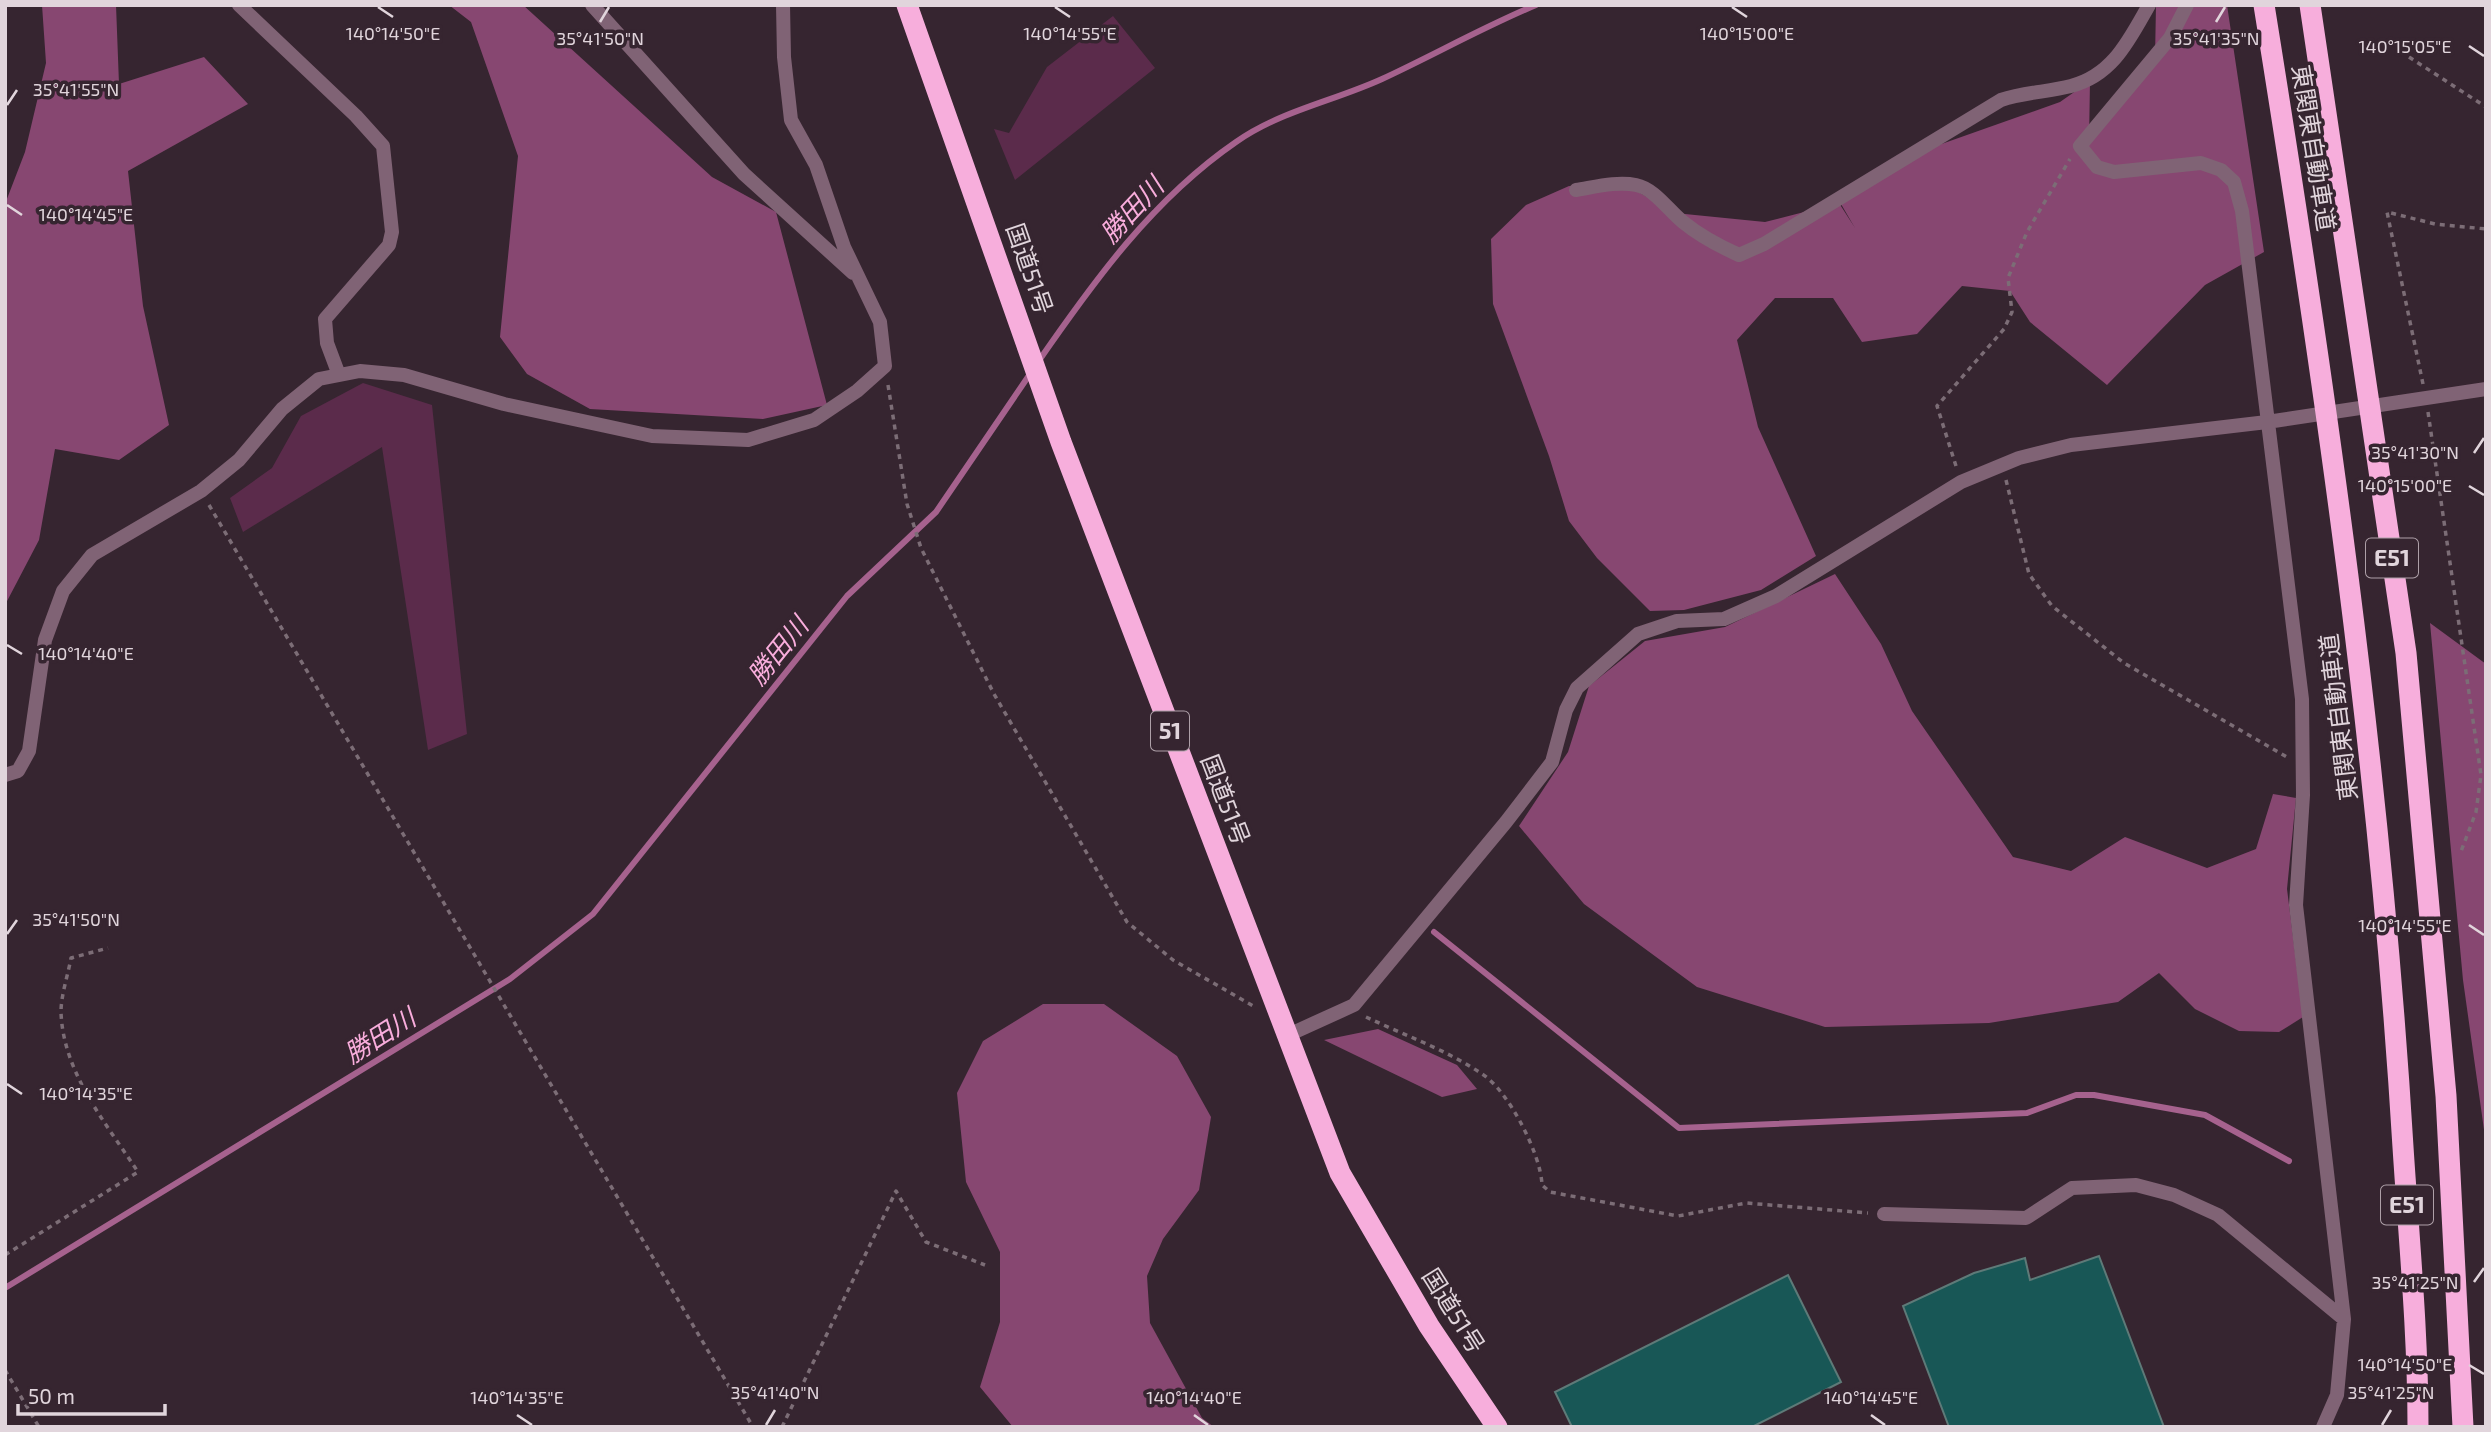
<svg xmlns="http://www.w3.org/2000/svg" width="2491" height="1432" viewBox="0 0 2491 1432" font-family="'Exo 2','Noto Sans JP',sans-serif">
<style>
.green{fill:#5b2b4b}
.forest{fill:#874771}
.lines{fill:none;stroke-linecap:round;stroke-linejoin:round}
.stream{stroke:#a6628e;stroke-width:6}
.building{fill:#185756;stroke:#5e7a78;stroke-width:2}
.path{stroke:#7c6d76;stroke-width:3.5;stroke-dasharray:5 5;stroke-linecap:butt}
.street{stroke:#806375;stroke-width:14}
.highway{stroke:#f7aedc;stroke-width:21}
.ticks{fill:none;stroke:#e1d5dc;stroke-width:2.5}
.labels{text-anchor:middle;stroke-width:7;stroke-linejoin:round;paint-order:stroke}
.shield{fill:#362530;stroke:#aea0a8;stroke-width:2}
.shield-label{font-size:23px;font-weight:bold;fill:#e1d5dc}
.street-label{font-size:24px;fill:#e1d5dc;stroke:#362530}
.water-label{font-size:26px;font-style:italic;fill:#f9addc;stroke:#362530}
.ticks-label{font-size:18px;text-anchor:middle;fill:#e1d5dc;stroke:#362530;stroke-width:7;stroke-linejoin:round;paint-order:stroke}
</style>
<rect width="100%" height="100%" fill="#362530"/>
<path class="green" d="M 1113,16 L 1155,68 L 1015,180 L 994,129 L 1009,133 L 1047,67 Z
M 363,383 L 432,405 L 467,734 L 428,750 L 382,447 L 243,532 L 230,498 L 272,468 L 301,416 Z"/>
<path class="forest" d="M 42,5 L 116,5 L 119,84 L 204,57 L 248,104 L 128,171 L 143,306 L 169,425 L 119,460 L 55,449 L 39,540 L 5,605 L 5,204 L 25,152 L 46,63 Z
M 449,5 L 523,5 L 712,177 L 776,212 L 827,405 L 763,419 L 590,409 L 527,374 L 500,337 L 518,156 L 471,22 Z
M 2156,5 L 2227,5 L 2264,252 L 2205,285 L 2107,385 L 2030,322 L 2010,291 L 1962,286 L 1917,334 L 1862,342 L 1833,298 L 1775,298 L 1737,340 L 1758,427 L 1816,556 L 1761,590 L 1684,610 L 1650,611 L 1597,558 L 1569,521 L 1549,456 L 1493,304 L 1491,239 L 1526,205 L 1569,186 L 1633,189 L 1675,213 L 1765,222 L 1839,203 L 1855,228 L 1841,204 L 1933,147 L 2060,102 L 2090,81 L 2089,142 L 2155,58 Z
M 1835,574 L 1881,644 L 1912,711 L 2013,857 L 2071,871 L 2125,837 L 2207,868 L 2256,849 L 2273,794 L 2296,798 L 2287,889 L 2303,1017 L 2279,1032 L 2239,1031 L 2195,1009 L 2159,973 L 2118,1002 L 1989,1023 L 1825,1027 L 1697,987 L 1584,904 L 1519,826 L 1568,752 L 1589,686 L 1645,641 L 1725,627 Z
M 2430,623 L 2486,664 L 2486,1144 L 2463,980 Z
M 1043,1004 L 1104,1004 L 1177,1056 L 1211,1117 L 1199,1190 L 1163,1239 L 1147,1276 L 1150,1323 L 1202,1418 L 1214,1427 L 1013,1427 L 980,1387 L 1000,1322 L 1000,1252 L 966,1182 L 957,1093 L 983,1041 Z
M 1378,1029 L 1457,1065 L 1477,1089 L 1442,1097 L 1324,1040 Z"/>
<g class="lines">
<path class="stream" d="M 1038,362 C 1094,281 1153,199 1236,142 C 1280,111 1334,101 1382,79 C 1434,55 1483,27 1536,5
M 1434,932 L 1679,1128 L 2027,1113 L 2076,1095 L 2094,1095 L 2205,1115 L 2289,1161
M 5,1288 L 510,979 L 593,914 L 847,596 L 936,512 L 1032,371"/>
</g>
<path class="building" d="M 2099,1256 L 2164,1427 L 1949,1427 L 1903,1306 L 1974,1273 L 2025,1258 L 2030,1280 Z
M 1788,1275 L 1841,1382 L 1752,1427 L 1572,1427 L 1555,1392 Z"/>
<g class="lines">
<path class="path" d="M 2409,57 L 2486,107
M 2423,384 L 2387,212 L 2435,224 L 2486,229
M 888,385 L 907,504 L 921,548 L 994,694 L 1127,922 L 1173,960 L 1255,1007
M 2428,412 L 2481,775 L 2476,812 L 2460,854
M 1956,466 L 1937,406 L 2004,329 L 2012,312 L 2008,278 L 2027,232 L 2070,159
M 2006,480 L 2029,574 L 2052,606 L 2124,663 L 2287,757
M 209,505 L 753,1427
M 1366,1017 C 1404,1035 1447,1050 1482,1074 C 1508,1090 1541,1154 1542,1185 L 1550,1192 L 1678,1216 L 1746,1203 L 1868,1213
M 5,1255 L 138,1172 C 106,1123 63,1073 61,1012 C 61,995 68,975 71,958 L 108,948
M 5,1370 L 39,1427
M 782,1427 L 896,1191 L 926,1242 L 985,1265"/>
<path class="street" d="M 239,5 L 356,116 L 383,146 L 392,232 L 389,245 L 325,319 L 327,343 L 339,375
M 592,5 L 744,174 L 853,273
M 2187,5 L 2170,38 L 2080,146 L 2097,167 L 2114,172 L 2201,163 L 2221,170 L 2234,182 L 2242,211 L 2302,699 L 2303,795 L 2296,905 L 2344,1319 L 2337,1395 L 2323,1427
M 1576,190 C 1595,187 1617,181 1636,185 C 1655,189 1668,210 1683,222 C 1700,236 1719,246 1739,255 L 1764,244 L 2001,100 C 2025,92 2048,92 2071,86 C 2113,75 2129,40 2149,5
M 5,775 L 18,771 L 29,751 L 45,640 L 63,591 L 92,555 L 201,491 L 239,460 L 282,409 L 319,379 L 360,371 L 404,375 L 504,404 L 652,436 L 748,440 L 814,420 L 857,391 L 885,366 L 880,322 L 844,247 L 816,165 L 791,120 L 784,57 L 783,5
M 1286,1036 L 1354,1005 L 1506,822 L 1552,762 L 1566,710 L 1577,688 L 1638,634 L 1677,621 L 1724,619 L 1776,596 L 1961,482 L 2019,458 L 2071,445 L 2267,422 L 2486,389
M 1884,1214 L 2026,1218 L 2072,1188 L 2136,1185 L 2174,1195 L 2218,1215 L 2344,1319"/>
<path class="highway" d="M 907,5 L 1061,442 L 1340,1173 L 1429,1326 L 1497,1427
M 2264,5 C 2325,384 2380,764 2403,1147 C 2409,1240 2418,1333 2418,1427
M 2310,5 L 2406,653 L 2446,1096 L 2463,1427"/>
</g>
<path class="ticks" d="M 378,7 L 393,17M 1055,7 L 1070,17M 1732,7 L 1747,17M 600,22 L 609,7M 2216,22 L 2225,7M 2469,46 L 2484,56M 7,105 L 17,90M 7,205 L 22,215M 2474,453 L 2484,438M 2469,486 L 2484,495M 7,645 L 22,654M 2469,925 L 2484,935M 7,934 L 17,920M 7,1084 L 22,1094M 2474,1282 L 2484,1268M 2469,1365 L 2484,1374M 517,1415 L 532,1425M 1194,1415 L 1208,1425M 1871,1415 L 1885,1425M 766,1425 L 775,1410M 2382,1425 L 2391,1410"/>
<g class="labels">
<g class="shield">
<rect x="2366" y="538.5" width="52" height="39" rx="5"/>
<rect x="1151" y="711.5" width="38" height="39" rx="5"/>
<rect x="2381" y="1185.5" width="52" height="39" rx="5"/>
</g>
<g class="shield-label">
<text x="2392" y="566">E51</text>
<text x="1170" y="739">51</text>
<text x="2407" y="1213">E51</text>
</g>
<g class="street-label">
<text transform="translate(2313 148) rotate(81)" y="8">東関東自動車道</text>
<text transform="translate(1029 269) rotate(71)" y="8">国道51号</text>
<text transform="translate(2339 717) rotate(-97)" y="8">東関東自動車道</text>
<text transform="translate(1225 800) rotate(69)" y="8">国道51号</text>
<text transform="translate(1453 1311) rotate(58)" y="8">国道51号</text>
</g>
<g class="water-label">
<text transform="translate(1132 210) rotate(-47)" y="9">勝田川</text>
<text transform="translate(778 651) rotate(-51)" y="9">勝田川</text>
<text transform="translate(380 1036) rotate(-32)" y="9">勝田川</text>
</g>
</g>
<g class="ticks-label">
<text x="393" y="40">140°14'50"E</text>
<text x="1070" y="40">140°14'55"E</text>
<text x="1747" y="40">140°15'00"E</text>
<text x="2216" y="45">35°41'35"N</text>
<text x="600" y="45">35°41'50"N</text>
<text x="2405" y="53">140°15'05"E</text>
<text x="76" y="96">35°41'55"N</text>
<text x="86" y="221">140°14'45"E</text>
<text x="2415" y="459">35°41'30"N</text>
<text x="2405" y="492">140°15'00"E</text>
<text x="86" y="660">140°14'40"E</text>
<text x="76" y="926">35°41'50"N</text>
<text x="2405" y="932">140°14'55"E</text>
<text x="86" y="1100">140°14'35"E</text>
<text x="2415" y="1289">35°41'25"N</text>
<text x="2405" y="1371">140°14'50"E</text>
<text x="775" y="1399">35°41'40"N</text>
<text x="2391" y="1399">35°41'25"N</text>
<text x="517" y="1404">140°14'35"E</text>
<text x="1194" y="1404">140°14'40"E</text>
<text x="1871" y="1404">140°14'45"E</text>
</g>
<rect width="2491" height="1432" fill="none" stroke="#e1d5dc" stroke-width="14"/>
<path d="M18 1404v10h147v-10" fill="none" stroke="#e1d5dc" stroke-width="3.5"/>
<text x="28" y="1404" font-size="21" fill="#e1d5dc" stroke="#362530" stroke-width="5" paint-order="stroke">50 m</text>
</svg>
